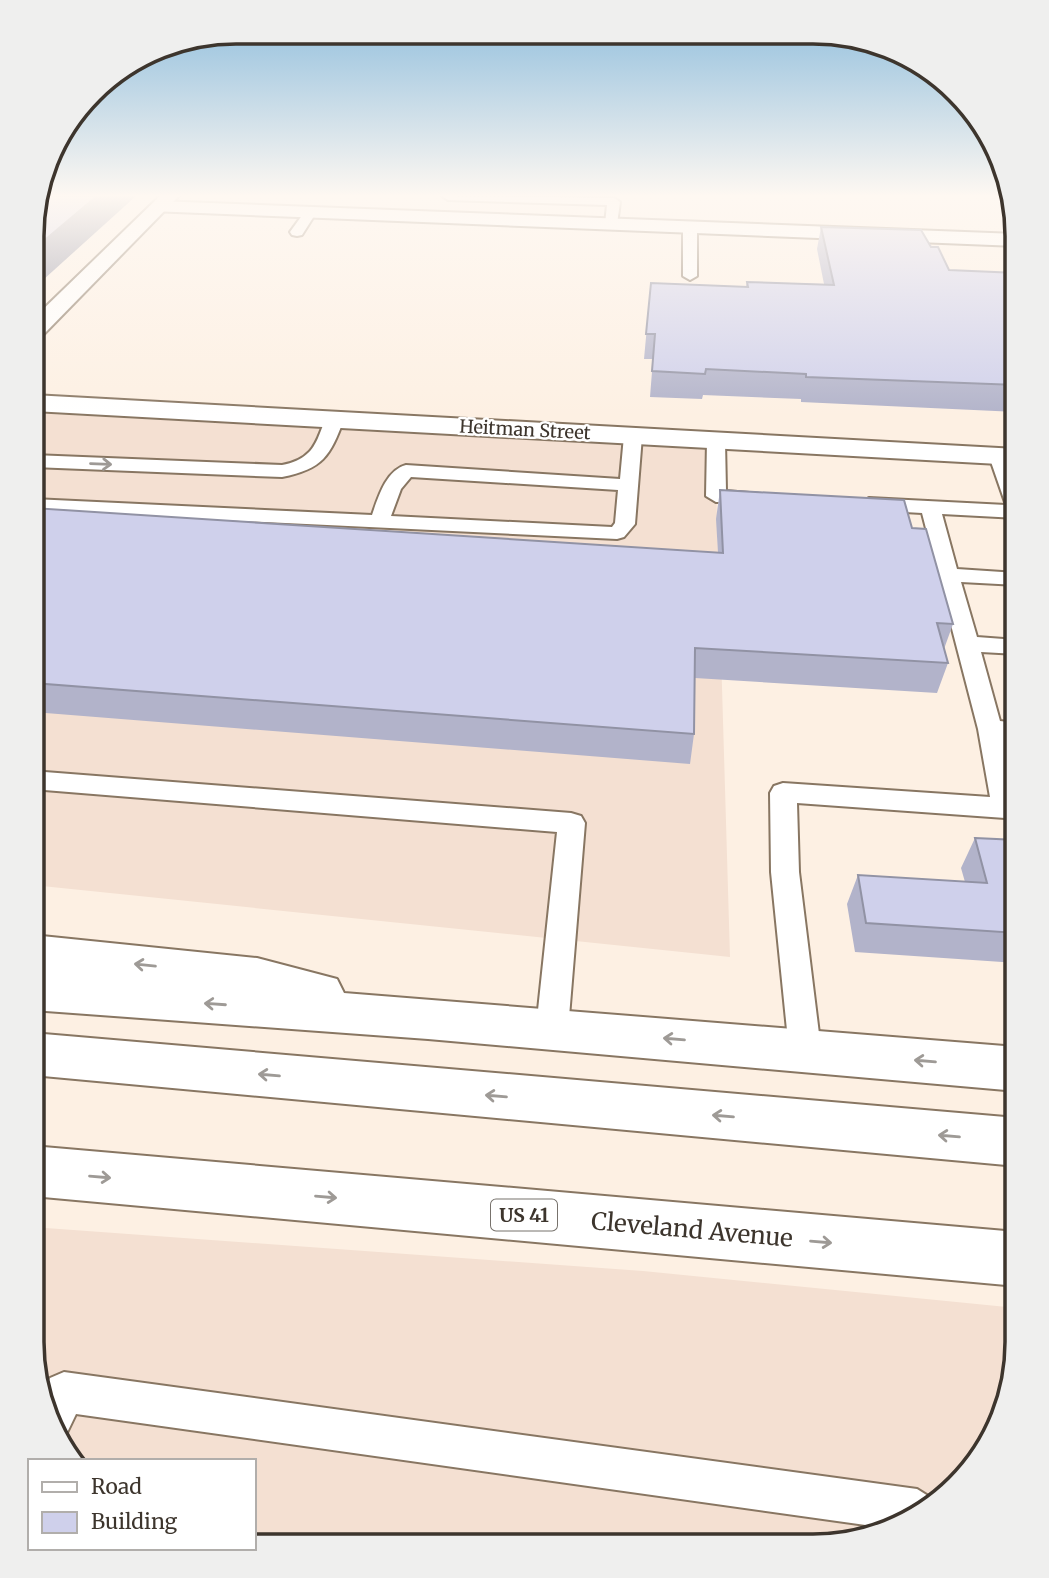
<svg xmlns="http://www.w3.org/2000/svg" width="1049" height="1578" viewBox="0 0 1049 1578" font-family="Merriweather,serif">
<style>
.commercial{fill:#f4e0d2}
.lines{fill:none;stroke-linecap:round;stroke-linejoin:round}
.lane-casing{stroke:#887662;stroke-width:4}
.street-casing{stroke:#887662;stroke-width:4}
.secondary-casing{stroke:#887662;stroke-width:4}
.primary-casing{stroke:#887662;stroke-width:4}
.lane{fill:#fff;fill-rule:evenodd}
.street{fill:#fff;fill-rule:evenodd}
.secondary{fill:#fff;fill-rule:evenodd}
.primary{fill:#fff;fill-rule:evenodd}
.wall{fill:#b2b3ca}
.shaded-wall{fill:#9192a4}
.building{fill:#cfd0eb;stroke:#9192a4;stroke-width:2}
.oneway{stroke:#9e9a96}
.labels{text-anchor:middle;stroke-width:5;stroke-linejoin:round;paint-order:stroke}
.far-street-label{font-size:18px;fill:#3d352d;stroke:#fff}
.shield{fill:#fff;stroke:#77726c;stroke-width:2}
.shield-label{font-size:19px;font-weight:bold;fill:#3d352d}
.near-street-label{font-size:24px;fill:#3d352d;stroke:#fff}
.rim{fill:none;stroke:#3d352d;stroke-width:3.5}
</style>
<rect width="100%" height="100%" fill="#fdf0e3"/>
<path class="commercial" d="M 33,413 L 715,450 L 730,957 L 32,885 Z
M 32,1227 L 643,1271 L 1017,1308 L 1017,1356 L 975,1466 L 892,1531 L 813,1546 L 254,1545 L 254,1461 L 78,1461 L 47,1421 L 32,1342 Z"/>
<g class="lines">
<g class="lane-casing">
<path id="lane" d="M 442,196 L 614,198 L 620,202 L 617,224 L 611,228 L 605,224 L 607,205 L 448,200 Z
M 310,209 L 316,213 L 302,235 L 297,236 L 292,235 L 290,232 L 306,210 Z
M 690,223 L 697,227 L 697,276 L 690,280 L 683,276 L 683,227 Z
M 335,414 L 344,419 C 330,456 323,469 282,477 L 33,467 L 33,455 L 282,465 C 328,457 314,419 335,414 Z
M 633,431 L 642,436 L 635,524 L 624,537 L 617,539 L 33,511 L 33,499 L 372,515 C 378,498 386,470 406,465 L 620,479 L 624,436 ZM 411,477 L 618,490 L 615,523 L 612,527 L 391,516 L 401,489 Z
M 716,436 L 725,441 L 726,491 L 761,494 L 764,498 L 761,502 L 716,502 L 706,496 L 707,441 Z
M 998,450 C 1019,456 1017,500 1017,518 L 942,514 L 957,569 L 1017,573 L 1017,585 L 961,582 L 977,637 L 1017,640 L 1017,654 L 981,652 L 1000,721 L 1017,723 L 1017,739 L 1004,739 L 1017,810 L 1014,815 L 1005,818 L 797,803 L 799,872 L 821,1050 L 816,1060 L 805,1064 L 794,1060 L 789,1050 L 771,872 L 770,793 L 774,786 L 783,783 L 990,797 L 978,729 L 922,513 L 869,510 L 859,504 L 869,498 L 1006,505 L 989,456 Z
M 32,771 L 571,813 L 581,816 L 585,823 L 568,1029 L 563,1039 L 552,1043 L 541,1039 L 536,1029 L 557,832 L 32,789 Z
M 64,1372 L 917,1489 L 933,1499 L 894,1529 L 76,1414 L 63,1441 C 45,1418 38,1406 50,1378 Z"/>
</g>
<g class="street-casing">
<path id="street" d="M 158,201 L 1017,234 L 1017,246 L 151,211 L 149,207 Z
M 33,395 L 1017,449 L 1017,465 L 33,411 Z"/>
</g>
<g class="secondary-casing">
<path id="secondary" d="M 160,196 L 179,196 L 41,337 L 33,339 L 33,319 Z"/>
</g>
<g class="primary-casing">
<path id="primary" d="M 32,935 L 257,958 L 337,979 L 344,993 L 1017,1047 L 1017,1091 L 428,1039 L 32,1010 L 32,972 L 44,972 L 32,971 Z
M 32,1033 L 1017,1118 L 1017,1166 L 32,1075 Z
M 32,1146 L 1017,1232 L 1017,1286 L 32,1196 Z"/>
</g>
<use href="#lane" class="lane"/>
<use href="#street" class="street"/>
<use href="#secondary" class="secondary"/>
<use href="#primary" class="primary"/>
</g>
<path class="wall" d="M 821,227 L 931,247 L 949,270 L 1017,273 L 1017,412 L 801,402 L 801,399 L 703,395 L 702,399 L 650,397 L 653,359 L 644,359 L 651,283 L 746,287 L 747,282 L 824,284 L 817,249 Z
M 720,490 L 912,528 L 953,624 L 944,649 L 948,663 L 937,693 L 695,678 L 694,734 L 690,764 L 33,712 L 33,508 L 718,553 L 716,519 Z
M 975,838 L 1017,840 L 1017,963 L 855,952 L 847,904 L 858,875 L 965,882 L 961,868 Z"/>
<path class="shaded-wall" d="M 97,196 L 136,196 L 33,289 L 33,250 Z"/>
<path class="building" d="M 38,196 L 97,196 L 33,250 L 33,209 Z
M 821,227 L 921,230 L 931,247 L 938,247 L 949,270 L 1017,273 L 1017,385 L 806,377 L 806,374 L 706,369 L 705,374 L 652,371 L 655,334 L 646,334 L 651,283 L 748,287 L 747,282 L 834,285 Z
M 720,490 L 904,500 L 912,528 L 926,529 L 953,624 L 937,623 L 948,663 L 695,648 L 694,734 L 33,683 L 33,508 L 723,553 Z
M 975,838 L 1017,840 L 1017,933 L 866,923 L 858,875 L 987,883 Z"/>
<defs><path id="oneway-shaft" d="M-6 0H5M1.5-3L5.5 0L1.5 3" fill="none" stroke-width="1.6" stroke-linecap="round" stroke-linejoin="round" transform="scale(1.75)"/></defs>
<g class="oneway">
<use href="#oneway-shaft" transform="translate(101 464) rotate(2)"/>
<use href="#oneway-shaft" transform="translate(145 965) rotate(-174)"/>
<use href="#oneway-shaft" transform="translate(215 1004) rotate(-176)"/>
<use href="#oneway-shaft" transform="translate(674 1039) rotate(-175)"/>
<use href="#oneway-shaft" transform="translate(925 1061) rotate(-175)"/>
<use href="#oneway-shaft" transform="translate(269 1075) rotate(-175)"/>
<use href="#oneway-shaft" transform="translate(496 1096) rotate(-175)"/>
<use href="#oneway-shaft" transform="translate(723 1116) rotate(-175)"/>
<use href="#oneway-shaft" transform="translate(949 1136) rotate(-175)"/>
<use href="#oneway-shaft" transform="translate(100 1177) rotate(5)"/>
<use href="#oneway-shaft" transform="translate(326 1197) rotate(5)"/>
<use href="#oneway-shaft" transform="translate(821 1242) rotate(5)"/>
</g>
<linearGradient id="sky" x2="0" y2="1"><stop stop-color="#8cbcdc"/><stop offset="0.47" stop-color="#fef8f2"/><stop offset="1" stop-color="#fef8f2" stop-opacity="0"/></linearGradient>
<rect width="1049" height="417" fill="url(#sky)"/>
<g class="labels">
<g class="far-street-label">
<text transform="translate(525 430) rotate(3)" y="6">Heitman Street</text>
</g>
<rect class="shield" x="491" y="1199.5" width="66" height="31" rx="5"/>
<g class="shield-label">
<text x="524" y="1222">US 41</text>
</g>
<g class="near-street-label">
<text transform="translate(692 1230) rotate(5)" y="8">Cleveland Avenue</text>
</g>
</g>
<path d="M0 0H1049V1578H0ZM236 44H813A192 192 0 0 1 1005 236V1342A192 192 0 0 1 813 1534H236A192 192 0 0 1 44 1342V236A192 192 0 0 1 236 44Z" fill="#efefee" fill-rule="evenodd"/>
<path class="rim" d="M236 44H813A192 192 0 0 1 1005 236V1342A192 192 0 0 1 813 1534H236A192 192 0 0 1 44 1342V236A192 192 0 0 1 236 44Z"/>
<rect x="28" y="1459" width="228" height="91" fill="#ffffff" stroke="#b1aeab" stroke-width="2"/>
<rect x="42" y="1482" width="35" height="10" fill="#ffffff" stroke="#b1aeab" stroke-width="2"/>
<text x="91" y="1494" font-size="21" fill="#3d352d">Road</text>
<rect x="42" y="1512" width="35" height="21" fill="#cfd0eb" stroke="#b1aeab" stroke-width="2"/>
<text x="91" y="1529" font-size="21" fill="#3d352d">Building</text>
</svg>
